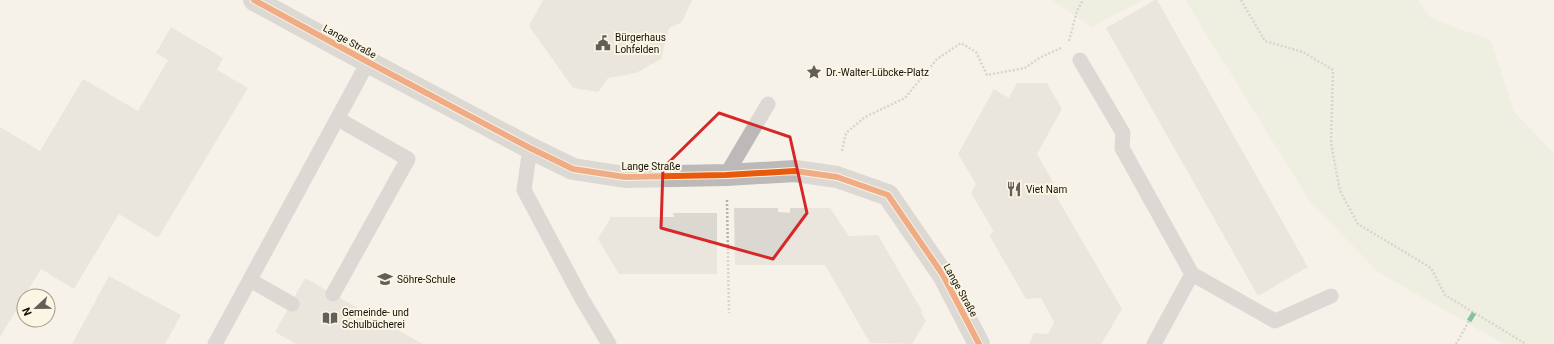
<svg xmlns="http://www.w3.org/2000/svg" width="1554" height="344" viewBox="0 0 1554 344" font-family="Roboto,sans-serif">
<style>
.green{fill:#e7ebd8}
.building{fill:#dbd8d1}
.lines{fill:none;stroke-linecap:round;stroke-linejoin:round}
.path{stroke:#b4b1ae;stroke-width:2.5;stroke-dasharray:2 2;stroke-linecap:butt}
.service{stroke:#bcb9b8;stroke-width:15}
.minor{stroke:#bcb9b8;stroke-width:22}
.quiet{stroke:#00873e;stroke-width:5;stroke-dasharray:10 5;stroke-linecap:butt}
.cycleway-casing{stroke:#fbf5e3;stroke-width:8}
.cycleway{stroke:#e8590c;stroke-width:6}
.marked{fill:none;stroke:#d62828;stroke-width:3;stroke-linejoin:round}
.labels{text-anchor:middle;stroke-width:4;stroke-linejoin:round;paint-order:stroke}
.poi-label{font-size:10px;fill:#12100a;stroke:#fbf5e3;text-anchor:start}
.street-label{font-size:10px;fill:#12100a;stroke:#fbf5e3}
</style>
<rect width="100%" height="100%" fill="#f5f2e9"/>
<path class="green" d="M 1052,0 L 1144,0 L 1091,27 Z
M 1185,0 L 1418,0 L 1432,19 L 1491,40 L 1514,112 L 1554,153 L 1554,344 L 1504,344 L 1378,272 L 1310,202 Z"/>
<path class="building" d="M 543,0 L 692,0 L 682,22 L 669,28 L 661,59 L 636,73 L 608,78 L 598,92 L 573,88 L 529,26 Z
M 1155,0 L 1157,0 L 1308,267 L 1258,296 L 1106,28 Z
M 171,27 L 223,58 L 217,70 L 248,88 L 158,238 L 119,214 L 74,289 L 41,269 L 0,337 L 0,127 L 40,151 L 83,79 L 138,111 L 168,60 L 156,53 Z
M 1017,83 L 1047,83 L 1062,109 L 1037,154 L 1060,194 L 1056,196 L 1122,309 L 1102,343 L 1102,344 L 1029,344 L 1034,333 L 1048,334 L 1054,322 L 1041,298 L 1026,299 L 989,235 L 994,232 L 971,193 L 976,184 L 958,154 L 994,89 L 1009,98 Z
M 734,208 L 778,208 L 778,212 L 790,213 L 790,208 L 830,208 L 849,236 L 878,235 L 922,311 L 921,313 L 926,321 L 912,344 L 870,343 L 825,265 L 735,265 Z
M 673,213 L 717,213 L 717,274 L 619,274 L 598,239 L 611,217 L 674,217 Z
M 109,276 L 181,315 L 165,344 L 72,344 Z
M 305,278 L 333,294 L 423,344 L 296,344 L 275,332 Z"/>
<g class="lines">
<path class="path" d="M 1241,0 L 1265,41 L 1303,52 L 1333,70 L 1331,143 L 1340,191 L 1358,224 L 1431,268 L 1445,295 L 1526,344
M 1069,41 L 1077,11 L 1083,0
M 842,151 L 846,133 L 865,117 L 905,98 L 937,59 L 961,43 L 976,52 L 987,75 L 1025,68 L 1041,57 L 1061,48
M 727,200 L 729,313
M 1456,344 L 1469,321"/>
<path class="service" d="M 1080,60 L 1123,133 L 1122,148 L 1192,274 L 1154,344
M 530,148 L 524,190 L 582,299 L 609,344
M 726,175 L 768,104
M 1192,274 L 1275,321 L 1331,296
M 250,280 L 292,304
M 333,294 L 408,159 L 338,119
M 215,344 L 368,62"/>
<path class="minor" d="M 254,0 L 368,62 L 530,148 L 573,169 L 625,177 L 726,175 L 795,171 L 837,177 L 888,195 L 943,275 L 979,344"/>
<path class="quiet" d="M 1469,321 L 1474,313"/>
<g class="cycleway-casing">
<path id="cycleway" d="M 254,0 L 368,62 L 530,148 L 573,169 L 625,177 L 726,175 L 795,171 L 837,177 L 888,195 L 943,275 L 979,344"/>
</g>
<use href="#cycleway" class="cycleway"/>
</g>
<path d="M0 0H1554V344H0ZM 719,113 L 790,137 L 807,213 L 773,259 L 661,228 L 663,168 Z" fill="#f5f2e9" fill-opacity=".55" fill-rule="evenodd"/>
<path class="marked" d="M 719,113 L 790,137 L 807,213 L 773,259 L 661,228 L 663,168 Z"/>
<defs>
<g id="civic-bare" transform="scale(1.2)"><path d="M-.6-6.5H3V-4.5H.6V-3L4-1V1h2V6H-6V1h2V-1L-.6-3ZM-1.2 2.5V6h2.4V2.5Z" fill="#615f58" stroke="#fbf5e3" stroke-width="2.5" paint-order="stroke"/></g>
<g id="sight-bare" transform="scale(1.2)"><path d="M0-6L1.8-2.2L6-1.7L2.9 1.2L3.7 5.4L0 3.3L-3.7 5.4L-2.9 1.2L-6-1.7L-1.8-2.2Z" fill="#615f58" stroke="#fbf5e3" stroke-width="2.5" paint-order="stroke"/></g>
<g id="restaurant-bare" transform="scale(1.2)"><path d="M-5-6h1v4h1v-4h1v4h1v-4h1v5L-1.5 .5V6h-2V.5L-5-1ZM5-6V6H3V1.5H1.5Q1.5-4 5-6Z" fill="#615f58" stroke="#fbf5e3" stroke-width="2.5" paint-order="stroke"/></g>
<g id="school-bare" transform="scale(1.2)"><path d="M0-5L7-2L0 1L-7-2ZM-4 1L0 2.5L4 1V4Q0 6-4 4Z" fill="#615f58" stroke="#fbf5e3" stroke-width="2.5" paint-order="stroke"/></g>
<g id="library-bare" transform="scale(1.2)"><path d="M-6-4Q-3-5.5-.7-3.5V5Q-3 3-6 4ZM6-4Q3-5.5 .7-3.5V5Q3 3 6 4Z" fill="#615f58" stroke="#fbf5e3" stroke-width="2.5" paint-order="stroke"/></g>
</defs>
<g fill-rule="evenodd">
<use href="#civic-bare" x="603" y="43"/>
<use href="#sight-bare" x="814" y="72"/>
<use href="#restaurant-bare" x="1014" y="189"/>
<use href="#school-bare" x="385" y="279"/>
<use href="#library-bare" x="330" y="318"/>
</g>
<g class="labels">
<g class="poi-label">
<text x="615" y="41">Bürgerhaus<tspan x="615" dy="12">Lohfelden</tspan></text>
<text x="826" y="76">Dr.-Walter-Lübcke-Platz</text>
<text x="1026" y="193">Viet Nam</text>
<text x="397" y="283">Söhre-Schule</text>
<text x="342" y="316">Gemeinde- und<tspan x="342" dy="12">Schulbücherei</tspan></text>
</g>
<g class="street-label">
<text transform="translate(350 41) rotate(29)" y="4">Lange Straße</text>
<text x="651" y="170">Lange Straße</text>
<text transform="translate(961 290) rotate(61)" y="4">Lange Straße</text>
</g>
</g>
<g transform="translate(36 308) rotate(248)"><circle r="19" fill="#fbf5e3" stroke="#9e998c"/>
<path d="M0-3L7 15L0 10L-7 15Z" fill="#615f58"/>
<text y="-6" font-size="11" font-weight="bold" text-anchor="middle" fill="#12100a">N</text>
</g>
</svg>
